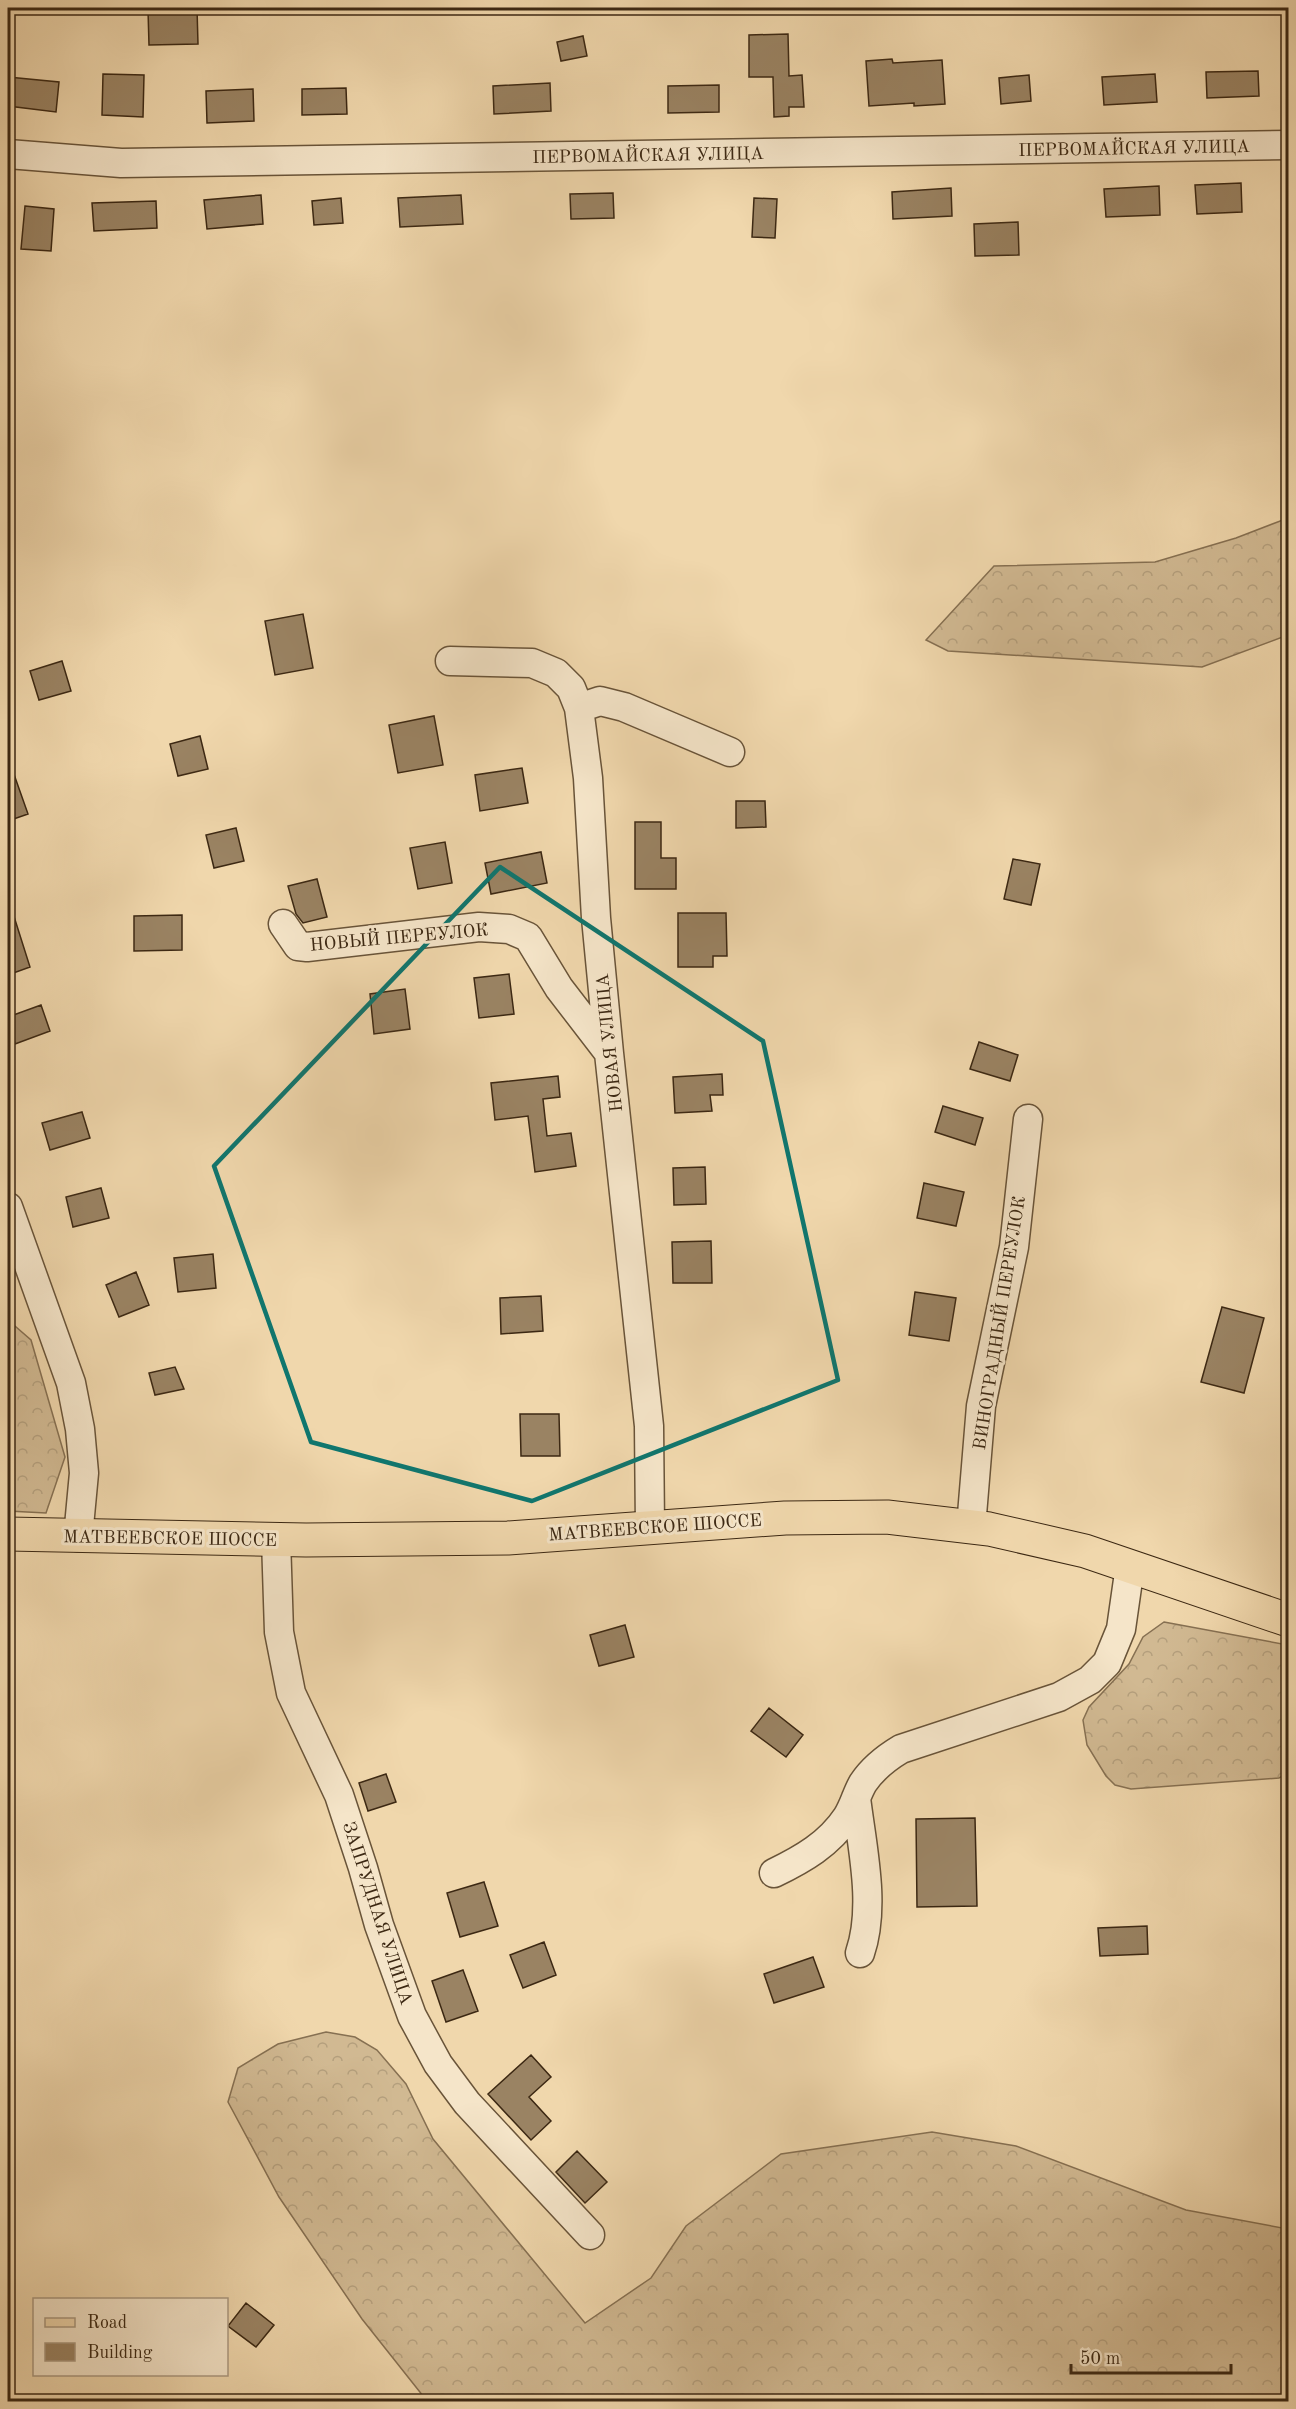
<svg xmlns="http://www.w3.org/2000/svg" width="1296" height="2409" viewBox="0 0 1296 2409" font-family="'Old Standard TT',serif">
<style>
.forest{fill:url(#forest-crowns);stroke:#867052;stroke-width:1.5}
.building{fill:#9a8363;stroke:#3c2813;stroke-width:1.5}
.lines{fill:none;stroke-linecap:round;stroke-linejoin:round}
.minor-casing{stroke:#695439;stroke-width:31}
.major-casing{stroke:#3c2813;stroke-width:35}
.minor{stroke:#f5e5c9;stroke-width:28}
.major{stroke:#f0d7ac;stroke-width:33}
.marked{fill:none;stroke:#0f766e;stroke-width:4.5;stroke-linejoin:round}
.labels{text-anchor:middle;stroke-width:6;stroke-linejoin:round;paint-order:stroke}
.street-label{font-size:18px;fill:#3c2813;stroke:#f5e5c9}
</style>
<defs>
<pattern id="forest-crowns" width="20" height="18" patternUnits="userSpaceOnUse" patternTransform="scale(1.5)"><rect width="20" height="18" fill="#d1b992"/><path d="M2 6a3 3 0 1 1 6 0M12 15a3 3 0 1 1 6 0" fill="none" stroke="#b49f7d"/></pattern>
</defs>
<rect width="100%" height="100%" fill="#f0d7ac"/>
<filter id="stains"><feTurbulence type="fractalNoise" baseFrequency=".00333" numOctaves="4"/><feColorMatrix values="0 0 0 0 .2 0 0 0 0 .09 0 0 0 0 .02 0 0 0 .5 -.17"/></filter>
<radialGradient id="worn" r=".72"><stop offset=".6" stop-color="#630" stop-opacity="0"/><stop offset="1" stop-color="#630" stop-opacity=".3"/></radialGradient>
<path class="forest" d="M 1288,518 L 1288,635 L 1202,667 L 948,651 L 926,640 L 994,566 L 1155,562 L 1236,538 Z
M 8,1320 L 31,1340 L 65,1457 L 46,1513 L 8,1511 Z
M 1164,1622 L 1288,1645 L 1288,1773 L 1279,1778 L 1131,1789 L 1115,1785 L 1106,1776 L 1087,1745 L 1083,1720 L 1089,1707 L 1129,1664 L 1143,1637 Z
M 326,2032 L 355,2037 L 377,2050 L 406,2084 L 433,2139 L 585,2323 L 651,2278 L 686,2226 L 781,2154 L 932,2132 L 1016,2146 L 1186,2210 L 1288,2229 L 1288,2401 L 427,2401 L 362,2319 L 279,2197 L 228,2102 L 238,2068 L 278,2044 Z"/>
<path class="building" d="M 197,8 L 198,44 L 149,45 L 148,10 Z
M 788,34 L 789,76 L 802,75 L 804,107 L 789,107 L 789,116 L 774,117 L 773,77 L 749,77 L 749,35 Z
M 583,36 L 587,56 L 561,61 L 557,42 Z
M 892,59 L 893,63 L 942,60 L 945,104 L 914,106 L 914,103 L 869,106 L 866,61 Z
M 1258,71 L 1259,96 L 1207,98 L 1206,72 Z
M 103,74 L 144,75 L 143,117 L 102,115 Z
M 1155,74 L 1157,102 L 1104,105 L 1102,77 Z
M 1029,75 L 1031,101 L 1001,104 L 999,78 Z
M 8,77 L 59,82 L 56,112 L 8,106 Z
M 550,83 L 551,111 L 494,114 L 493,86 Z
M 719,85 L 719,112 L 668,113 L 668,86 Z
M 346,88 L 347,114 L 302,115 L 302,89 Z
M 253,89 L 254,121 L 207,123 L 206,91 Z
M 1241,183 L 1242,212 L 1197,214 L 1195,185 Z
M 1159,186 L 1160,215 L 1106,217 L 1104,189 Z
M 951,188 L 952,216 L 893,219 L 892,192 Z
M 613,193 L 614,218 L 571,219 L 570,194 Z
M 261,195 L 263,224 L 207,229 L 204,200 Z
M 461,195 L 463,224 L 400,227 L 398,198 Z
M 341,198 L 343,223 L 314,225 L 312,201 Z
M 754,198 L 777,199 L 775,238 L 752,237 Z
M 156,201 L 157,228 L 94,231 L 92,203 Z
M 25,206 L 54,209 L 51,251 L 21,249 Z
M 1018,222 L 1019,255 L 975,256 L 974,224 Z
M 303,614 L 313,668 L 275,675 L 265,621 Z
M 62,661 L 71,691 L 39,700 L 30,671 Z
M 434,716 L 443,765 L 398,773 L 389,725 Z
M 200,736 L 208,769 L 178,776 L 170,744 Z
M 8,763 L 10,763 L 28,814 L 8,821 Z
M 522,768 L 528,803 L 480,811 L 475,775 Z
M 736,801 L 765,801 L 766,827 L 736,828 Z
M 635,822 L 661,822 L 661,858 L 676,858 L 676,889 L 635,889 Z
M 236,828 L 244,861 L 214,868 L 206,835 Z
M 445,842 L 452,883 L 418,889 L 410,848 Z
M 541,852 L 547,883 L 491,894 L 485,863 Z
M 1013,859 L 1040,864 L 1031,905 L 1004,899 Z
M 317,879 L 327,917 L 303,923 L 296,914 L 288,886 Z
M 11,907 L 30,967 L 8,975 L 8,908 Z
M 678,913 L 726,913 L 727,956 L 713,956 L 713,967 L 678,967 Z
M 182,915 L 182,950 L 134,951 L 134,916 Z
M 509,974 L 514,1014 L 479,1018 L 474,978 Z
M 405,989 L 410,1029 L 374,1034 L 370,994 Z
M 41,1005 L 50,1031 L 15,1044 L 8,1017 Z
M 979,1042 L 1018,1055 L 1010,1081 L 970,1069 Z
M 722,1074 L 723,1095 L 710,1095 L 712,1111 L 675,1113 L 673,1077 Z
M 558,1076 L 560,1097 L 543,1099 L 547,1136 L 571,1133 L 576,1166 L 535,1172 L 528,1116 L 495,1120 L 491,1083 Z
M 943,1106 L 983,1118 L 975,1145 L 935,1132 Z
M 82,1112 L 90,1138 L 50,1150 L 42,1123 Z
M 705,1167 L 706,1204 L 674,1205 L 673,1168 Z
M 924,1183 L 964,1192 L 956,1226 L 917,1218 Z
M 101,1188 L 109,1218 L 73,1227 L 66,1197 Z
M 711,1241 L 712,1283 L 673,1283 L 672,1242 Z
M 213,1254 L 216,1288 L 178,1292 L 174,1258 Z
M 136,1272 L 149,1305 L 119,1317 L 106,1285 Z
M 915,1292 L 956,1298 L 949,1341 L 909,1335 Z
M 541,1296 L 543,1331 L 501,1334 L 500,1298 Z
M 1222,1307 L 1264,1318 L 1244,1393 L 1201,1382 Z
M 175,1367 L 184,1389 L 155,1395 L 149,1373 Z
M 520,1414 L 559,1414 L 560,1456 L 521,1456 Z
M 625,1625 L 634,1657 L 599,1666 L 590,1635 Z
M 769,1708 L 803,1735 L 786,1757 L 751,1731 Z
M 386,1774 L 396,1802 L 368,1811 L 359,1783 Z
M 975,1818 L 977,1906 L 917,1907 L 916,1819 Z
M 484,1882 L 498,1926 L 460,1937 L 447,1893 Z
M 1147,1926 L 1148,1954 L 1100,1956 L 1098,1928 Z
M 544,1942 L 556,1975 L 523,1988 L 510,1955 Z
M 813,1957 L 824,1987 L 774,2003 L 764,1974 Z
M 463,1970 L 478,2011 L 446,2022 L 432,1981 Z
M 531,2055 L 551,2077 L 529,2097 L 551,2121 L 531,2140 L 488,2094 Z
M 577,2151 L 607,2182 L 585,2203 L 556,2172 Z
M 246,2303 L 274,2325 L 256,2347 L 228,2326 Z"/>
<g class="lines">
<g class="minor-casing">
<path id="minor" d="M 8,154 L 121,163 L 1288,145
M 450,661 L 532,663 L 556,673 L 571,688 L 579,708 L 588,778 L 596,918 L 609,1053 L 649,1426 L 650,1528
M 579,708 L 600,701 L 624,707 L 730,752
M 283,924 L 298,946 L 307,947 L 479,927 L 509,929 L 528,937 L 559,988 L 609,1053
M 8,1207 L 71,1383 L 80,1429 L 84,1473 L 78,1537
M 971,1527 L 981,1406 L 1014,1247 L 1028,1119
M 276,1539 L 279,1632 L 291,1693 L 339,1795 L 363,1868 L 379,1925 L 412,2016 L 438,2064 L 467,2103 L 590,2235
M 856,1798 C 862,1847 876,1906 860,1953
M 774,1873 C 803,1859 829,1844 847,1817 C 854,1806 857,1793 863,1783 C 873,1768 886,1758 901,1749 L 1059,1697 L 1090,1680 L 1107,1663 L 1121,1629 L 1130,1566"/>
</g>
<g class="major-casing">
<path id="major" d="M 8,1534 L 306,1540 L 508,1538 L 785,1518 L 887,1517 L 989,1529 L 1085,1551 L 1288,1620"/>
</g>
<use href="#minor" class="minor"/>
<use href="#major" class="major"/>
</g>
<path class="marked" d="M 500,867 L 763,1041 L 838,1380 L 532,1501 L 311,1442 L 214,1166 Z"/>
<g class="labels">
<g class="street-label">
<text transform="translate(1134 148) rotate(-1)" y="6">ПЕРВОМАЙСКАЯ УЛИЦА</text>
<text transform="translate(648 155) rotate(-1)" y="6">ПЕРВОМАЙСКАЯ УЛИЦА</text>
<text transform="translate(399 937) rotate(-5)" y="6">НОВЫЙ ПЕРЕУЛОК</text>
<text transform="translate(609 1043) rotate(-96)" y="6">НОВАЯ УЛИЦА</text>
<text transform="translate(999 1323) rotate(-81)" y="6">ВИНОГРАДНЫЙ ПЕРЕУЛОК</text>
<text transform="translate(655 1527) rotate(-4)" y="6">МАТВЕЕВСКОЕ ШОССЕ</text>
<text transform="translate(170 1538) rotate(1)" y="6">МАТВЕЕВСКОЕ ШОССЕ</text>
<text transform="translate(378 1913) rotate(72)" y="6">ЗАПРУДНАЯ УЛИЦА</text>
</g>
</g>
<rect width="1296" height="2409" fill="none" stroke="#f0d7ac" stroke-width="30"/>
<rect x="9" y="9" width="1278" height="2391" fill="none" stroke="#3c2813" stroke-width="3"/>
<rect x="15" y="15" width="1266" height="2379" fill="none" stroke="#3c2813" stroke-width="1.5"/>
<rect x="33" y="2298" width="195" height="78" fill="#f5e5c9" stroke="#ab9980" stroke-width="1.5"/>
<rect x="45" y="2318" width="30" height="9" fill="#f0d7ac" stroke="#ab9980" stroke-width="1.5"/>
<text x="87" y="2328" font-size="18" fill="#3c2813">Road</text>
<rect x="45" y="2343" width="30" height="18" fill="#9a8363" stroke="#ab9980" stroke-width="1.5"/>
<text x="87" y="2358" font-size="18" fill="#3c2813">Building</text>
<path d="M1071 2364v9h160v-9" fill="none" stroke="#3c2813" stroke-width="3"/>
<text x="1080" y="2364" font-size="18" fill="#3c2813" stroke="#f5e5c9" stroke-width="4.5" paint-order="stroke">50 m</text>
<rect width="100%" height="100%" filter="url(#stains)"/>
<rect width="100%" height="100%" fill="url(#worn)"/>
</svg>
